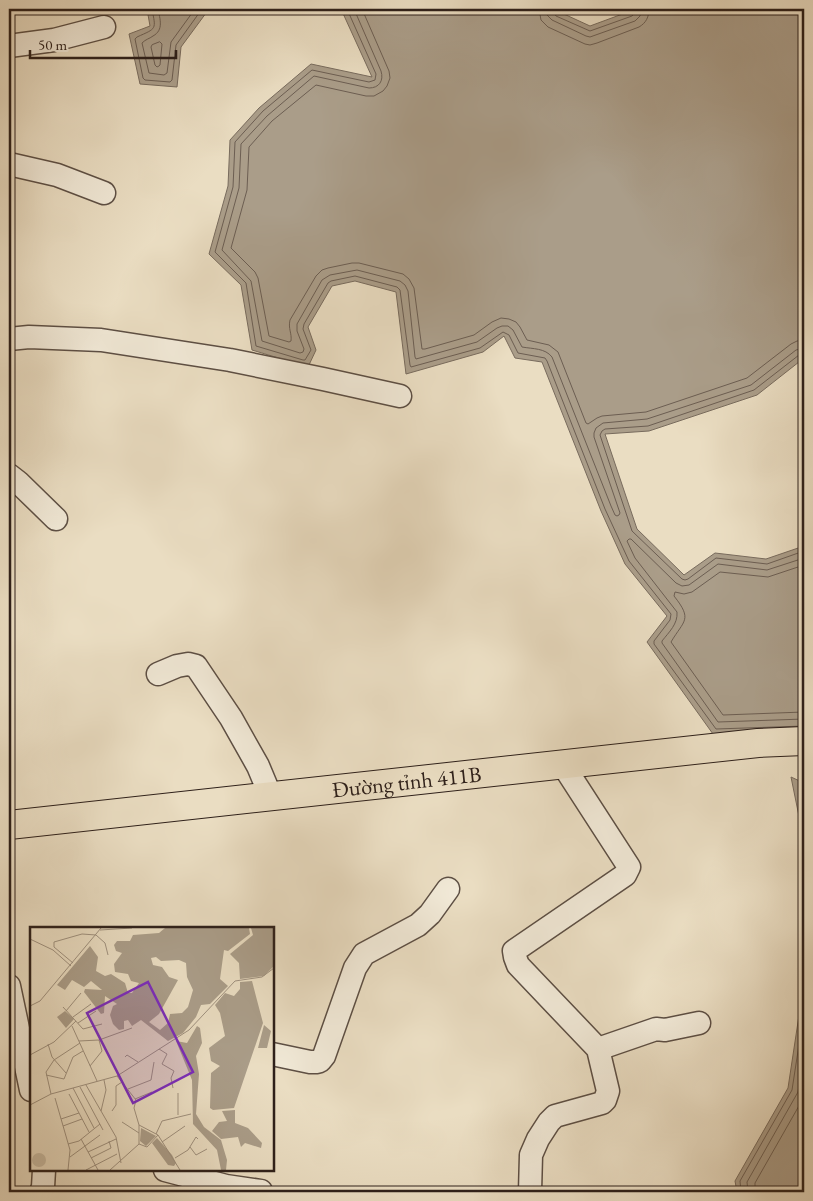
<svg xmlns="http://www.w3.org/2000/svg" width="813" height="1201" viewBox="0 0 813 1201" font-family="'EB Garamond',serif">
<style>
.water{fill:#aa9d89;stroke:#786b5d}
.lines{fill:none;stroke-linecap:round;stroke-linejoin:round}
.shore{stroke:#6c5e52;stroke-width:1}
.minor-casing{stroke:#5d4f44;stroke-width:25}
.major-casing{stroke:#2e201a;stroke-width:30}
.minor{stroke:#f1e9d7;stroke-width:22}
.major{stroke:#eaddc2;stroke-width:28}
.labels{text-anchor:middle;stroke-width:4;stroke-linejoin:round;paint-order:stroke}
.street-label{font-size:22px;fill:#2e201a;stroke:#f1e9d7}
.inset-road{fill:none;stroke:#9f917f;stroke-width:1}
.view{fill:#7b2cbf;fill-opacity:0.15;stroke:#7b2cbf;stroke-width:2.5}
.inset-edge{fill:none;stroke:#2e201a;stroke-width:2.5}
</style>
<rect width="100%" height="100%" fill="#eaddc2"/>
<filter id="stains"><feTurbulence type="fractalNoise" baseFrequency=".004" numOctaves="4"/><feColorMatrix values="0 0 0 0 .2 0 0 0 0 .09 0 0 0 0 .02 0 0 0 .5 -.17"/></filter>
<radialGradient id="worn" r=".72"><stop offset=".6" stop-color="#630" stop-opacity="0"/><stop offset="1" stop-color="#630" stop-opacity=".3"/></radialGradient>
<path class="water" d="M 147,9 L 209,9 L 181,47 L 177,87 L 140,84 L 129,34 L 150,26 Z
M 341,9 L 553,9 L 590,26 L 636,9 L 804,9 L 804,358 L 757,395 L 649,431 L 605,434 L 637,529 L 684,575 L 715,553 L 766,559 L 804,546 L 804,731 L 713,734 L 647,642 L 667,616 L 625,564 L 601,511 L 542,362 L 515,358 L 504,336 L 483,352 L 406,374 L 396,292 L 355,281 L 332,286 L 308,327 L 316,350 L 308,367 L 252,350 L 241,285 L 209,254 L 228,186 L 230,140 L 259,108 L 311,64 L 372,77 Z
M 791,777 L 804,783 L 804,1192 L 737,1192 L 735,1181 L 788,1088 L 803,989 L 804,841 Z"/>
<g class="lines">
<path class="shore" d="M 152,9 C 156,30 157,28 137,37 L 135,39 L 143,78 L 145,80 L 170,82 L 172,80 L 176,45 L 202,9
M 158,9 C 160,19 164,30 153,36 C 149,39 146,39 142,43 L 149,73 L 164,75 L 167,73 L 171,42 L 195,9
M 347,9 L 376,74 L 375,80 L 369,82 L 312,70 L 263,111 L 235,142 L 233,187 L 215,252 L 246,283 L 256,346 L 303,360 L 305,360 L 311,350 L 303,329 L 304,324 L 328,283 L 331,281 L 355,276 L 397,287 L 400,290 L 410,365 L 411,367 L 480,348 L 503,332 L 509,335 L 518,353 L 545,358 L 547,361 L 605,509 L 629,561 L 671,614 L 670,620 L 654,641 L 654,644 L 716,729 L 804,726
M 354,9 L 381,71 C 384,81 379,88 369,88 L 314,76 L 267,116 L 241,144 L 239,188 L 222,250 L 251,281 L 262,341 L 300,353 L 303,352 L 304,349 L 297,331 L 297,324 L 322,280 L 330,275 L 357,270 L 400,281 L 405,285 L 408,291 L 415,357 L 416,359 L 477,342 L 497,328 L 502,326 L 508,326 L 513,330 L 522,347 C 533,349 545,348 552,357 L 611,506 L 615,515 L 617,516 L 619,515 L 620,513 L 594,437 L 594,433 L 596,428 L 603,423 L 647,419 L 751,385 L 796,350 L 804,348
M 362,9 L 389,71 L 390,78 L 387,86 L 383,91 L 374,96 L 366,96 L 316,85 L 272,121 L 249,147 L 247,190 L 231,248 L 255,272 L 258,278 L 269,336 L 289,342 L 291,341 C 292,333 288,329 290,320 L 316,276 L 322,270 L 328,268 L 352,263 L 359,263 L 403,274 L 409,279 L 414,288 L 422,349 L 425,349 L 474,335 L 492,322 L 501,318 L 509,319 L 516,322 L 520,327 L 527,340 L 549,345 L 558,352 L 586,423 L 588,424 L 597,418 L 602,416 L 646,412 L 747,378 L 791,344 L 797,341 L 804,340
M 539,9 L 541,20 L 548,27 L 585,44 L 590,45 L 597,43 L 639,27 C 646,23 649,17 649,9
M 546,9 L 547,15 L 552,20 L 586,36 L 590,37 L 635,21 L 640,16 L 642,9
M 553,9 L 553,12 L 556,16 L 590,31 L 632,16 L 635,13 L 635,9
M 160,42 L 162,44 L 160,65 L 159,66 L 157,67 L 155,65 L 151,47 L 152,45 Z
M 804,354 L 799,355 L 754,390 L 648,426 L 605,429 L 602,431 L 600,435 L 632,531 L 682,579 L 685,580 L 688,579 L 716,558 L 767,564 L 804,551
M 804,558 L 767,570 L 718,564 L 689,585 L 682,586 L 676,583 L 631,539 L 629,539 L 627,541 L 635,558 L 677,612 C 678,624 669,632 662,641 L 662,643 L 718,722 L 804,719
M 804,565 L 768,577 L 720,572 L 692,592 L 684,594 L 675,592 L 674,596 C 693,620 684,620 671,642 L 723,715 L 804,712
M 741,1192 L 740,1181 L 792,1090 L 804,1012
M 748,1192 L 747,1182 L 798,1092 L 804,1053
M 755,1192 L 755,1183 L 804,1097"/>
<g class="minor-casing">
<path id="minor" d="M 9,46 L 54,40 L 104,27
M 9,164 L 57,175 L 104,193
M 9,339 L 29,337 L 101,340 L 230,360 L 323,379 L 400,396
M 9,475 L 18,482 L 56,519
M 158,674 L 177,666 L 188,664 L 196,666 L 231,718 L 258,766 L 271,797
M 9,986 L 31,1090
M 598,1049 L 656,1029 L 665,1030 L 699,1023
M 272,1054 L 310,1062 L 316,1062 L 320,1061 L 324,1056 L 355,968 L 364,954 L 418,925 L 430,914 L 448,889
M 165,1170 L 226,1186 L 261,1191
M 41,1192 L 43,1187 L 44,1170
M 530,1192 L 531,1155 L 538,1139 L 549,1122 L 555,1116 L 602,1103 L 605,1100 L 608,1091 L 598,1049 L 518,965 L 515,957 L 514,951 L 625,875 L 629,867 L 563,765"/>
</g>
<g class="major-casing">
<g id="major">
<path id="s1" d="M 9,825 L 758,743 L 804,741"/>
</g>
</g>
<use href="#minor" class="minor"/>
<use href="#major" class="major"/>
</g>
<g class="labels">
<g class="street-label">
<text dy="8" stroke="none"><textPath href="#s1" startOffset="400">Đường tỉnh 411B</textPath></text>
</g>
</g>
<g transform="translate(30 927)">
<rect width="244" height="244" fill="#eaddc2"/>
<path d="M2 233a7 7 0 1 1 14 0a7 7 0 1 1-14 0Z" fill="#cabda5"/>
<path d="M 135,1 L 219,1 L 220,7 L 198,24 L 194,23 L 190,52 L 198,59 L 180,77 L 171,78 L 166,90 L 153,106 L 138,114 L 111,93 L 102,99 L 98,93 L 94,94 L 94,102 L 89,103 L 83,97 L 80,88 L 83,79 L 87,77 L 75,69 L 74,86 L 71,87 L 54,65 L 55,62 L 72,63 L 61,54 L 54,60 L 42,53 L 35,63 L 27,58 L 60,19 L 68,30 L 66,44 L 75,49 L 81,47 L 95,56 L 98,66 L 102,66 L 109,56 L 101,54 L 98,47 L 85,45 L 84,37 L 92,26 L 86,24 L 84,18 L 87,14 L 100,14 L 103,8 L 129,6 ZM 126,30 L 131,34 L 149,33 L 156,36 L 157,50 L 163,63 L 158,80 L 152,86 L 140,87 L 138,96 L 130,103 L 119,95 L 129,87 L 148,53 L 139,50 L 132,40 L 123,38 L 121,31 ZM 221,1 L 244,1 L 244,39 L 234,49 L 210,52 L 209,36 L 200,27 L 223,8 ZM 222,54 L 233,96 L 204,181 L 183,183 L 180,181 L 181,146 L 190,139 L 181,134 L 179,121 L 195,109 L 190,86 L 185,78 L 195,66 L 204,69 L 210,62 L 210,55 ZM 35,84 L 44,92 L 36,101 L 27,90 ZM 234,98 L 241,104 L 237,121 L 228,121 ZM 167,99 L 170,101 L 172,116 L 166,129 L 169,147 L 166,187 L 174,200 L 191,213 L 197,233 L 196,243 L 191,243 L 187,223 L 163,197 L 162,153 L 146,114 L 157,116 ZM 205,183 L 205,196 L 218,201 L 232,216 L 231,221 L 215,216 L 211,220 L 208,210 L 191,212 L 182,204 L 189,195 L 197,194 L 192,184 ZM 111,201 L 126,209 L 116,219 L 110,214 ZM 127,211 L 142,228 L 146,236 L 144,239 L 138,238 L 122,216 Z" fill="#aa9d89" fill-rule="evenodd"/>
<path class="inset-road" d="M 70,3 L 102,1M 0,12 L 23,23 L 41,39M 43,36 L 24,20 L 24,15 L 52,7 L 66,8 L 75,16 L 78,28M 0,79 L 10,74 L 71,1M 33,80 L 53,102 L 72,97M 36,84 L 51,66M 43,90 L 61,77M 48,96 L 66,84M 42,99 L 67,154M 49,114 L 69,113 L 102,101M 18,117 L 22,130 L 36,146M 129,122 L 137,127 L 132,137 L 144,144 L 141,151 L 143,161M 0,128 L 24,115 L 46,94M 95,130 L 97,128 L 108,135M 60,139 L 72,124 L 69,113M 16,148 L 34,152 L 43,130 L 53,124M 87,149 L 106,173 L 104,181 L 109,198M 56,158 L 86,210 L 91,236M 50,160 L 73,203M 43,161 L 64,201M 98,162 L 121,153 L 124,135M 148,166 L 148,188M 21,167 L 16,145 L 24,133 L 50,116M 39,167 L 59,205M 25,171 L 40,223 L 38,243M 105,172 L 122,165M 0,178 L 21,167 L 87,149 L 159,103 L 205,54 L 232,50 L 244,41M 71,184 L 76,163 L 74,153M 82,184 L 86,178 L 86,159 L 92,155M 31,192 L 49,186M 92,195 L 109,206M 33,199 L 52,192M 126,207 L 132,194 L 161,187M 128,208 L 150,243M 51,212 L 68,243M 132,215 L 155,199M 38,217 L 49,214 L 70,197M 160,220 L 166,228 L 177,222M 58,225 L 86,212M 40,230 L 70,208M 61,231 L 81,221 L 79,214M 145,231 L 158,223 L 166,210 L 168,212M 56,243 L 87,227M 80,243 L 109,217 L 109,198 L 128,208 L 117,220 L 109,217"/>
<path class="view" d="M 118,55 L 163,145 L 103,176 L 57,86 Z"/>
<rect width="244" height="244" class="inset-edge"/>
</g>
<rect width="813" height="1201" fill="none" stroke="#eaddc2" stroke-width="30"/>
<rect x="10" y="10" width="793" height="1181" fill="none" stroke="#2e201a" stroke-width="2.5"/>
<rect x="15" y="15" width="783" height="1171" fill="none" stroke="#2e201a"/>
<path d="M30 50v8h146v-8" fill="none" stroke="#2e201a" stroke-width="2.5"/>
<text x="38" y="50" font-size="15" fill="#2e201a" stroke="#f1e9d7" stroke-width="4" paint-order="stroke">50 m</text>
<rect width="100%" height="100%" filter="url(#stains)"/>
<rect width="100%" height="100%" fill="url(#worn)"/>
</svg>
